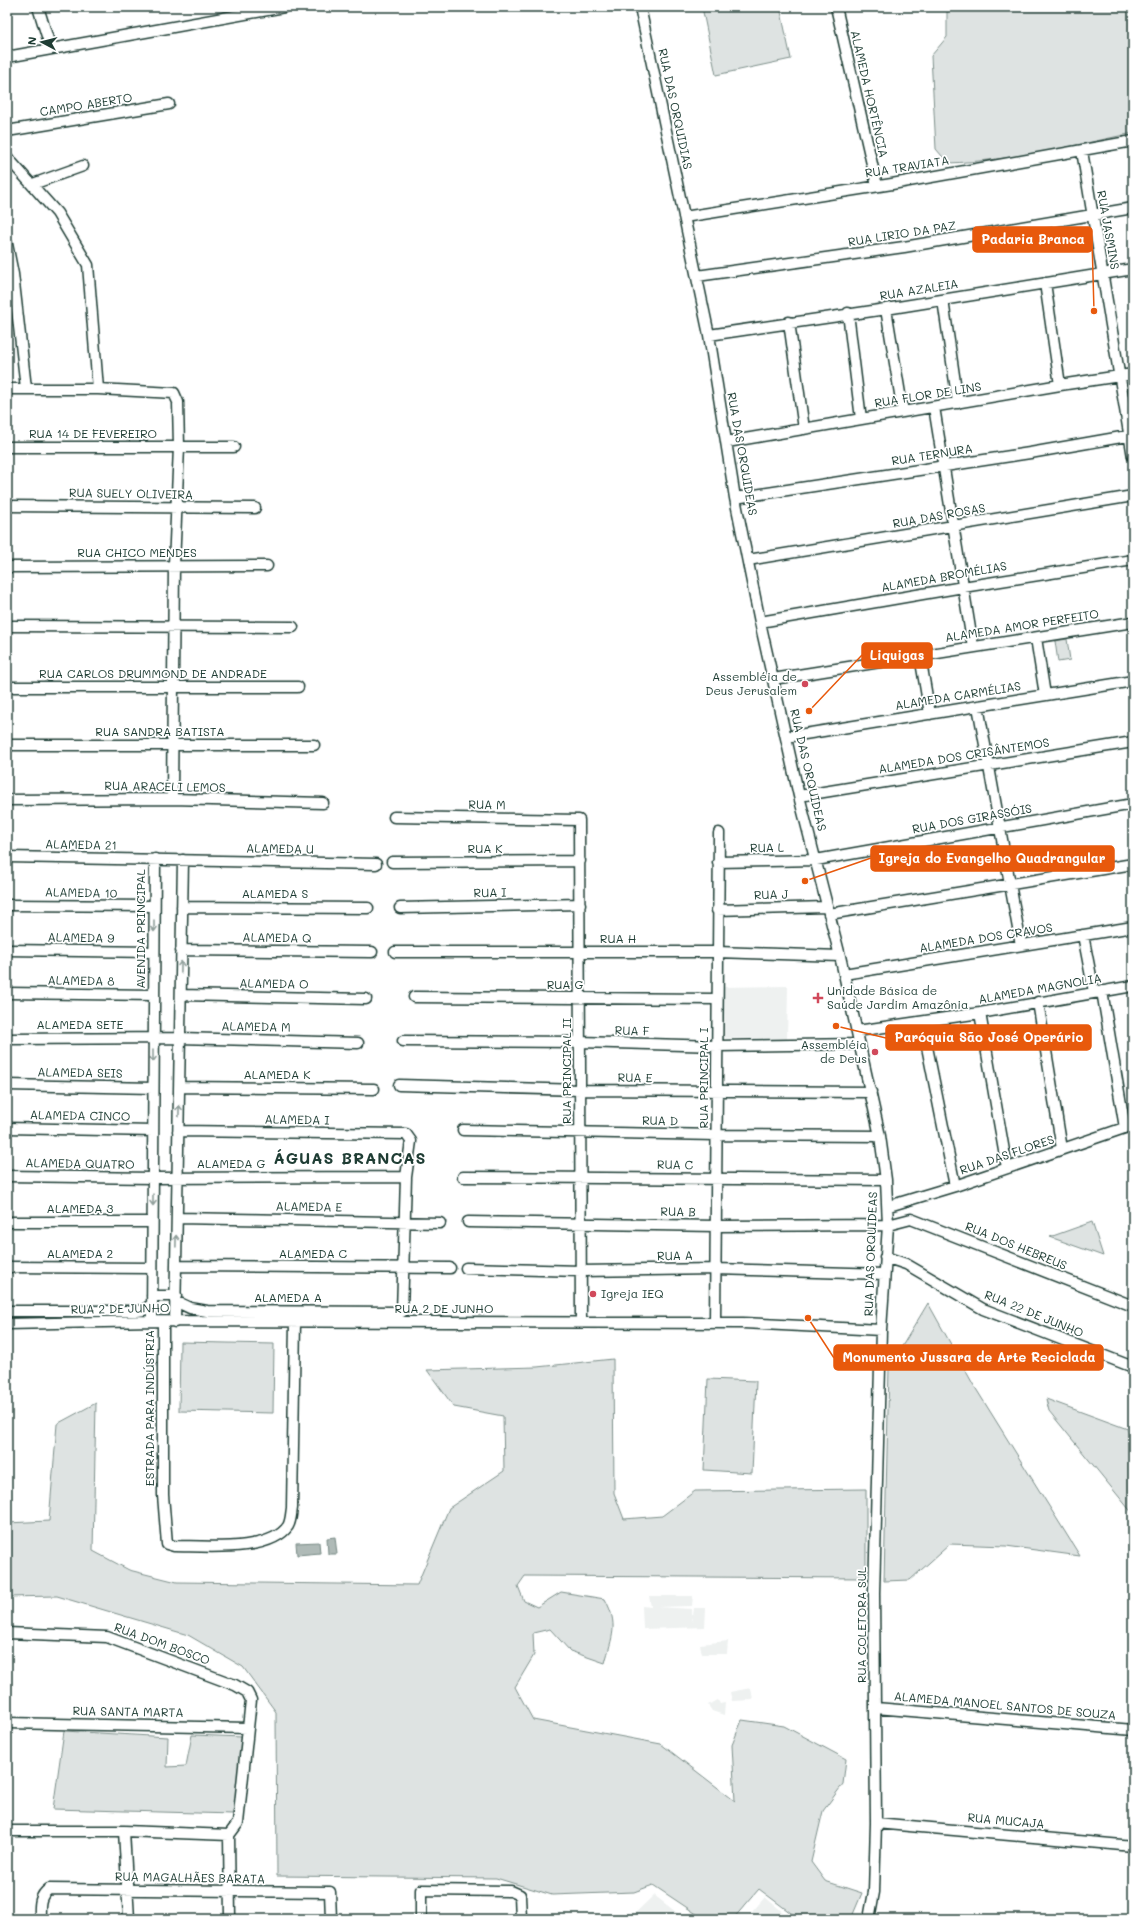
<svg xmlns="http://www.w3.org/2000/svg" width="1140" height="1926" viewBox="0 0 1140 1926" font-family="Mali,sans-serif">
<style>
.built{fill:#eef1f0}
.green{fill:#dee3e2;stroke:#7e908b}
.water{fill:#afbab7;stroke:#758883}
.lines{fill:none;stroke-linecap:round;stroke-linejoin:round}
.minor-casing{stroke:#1f3d34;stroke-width:13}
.minor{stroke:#fff;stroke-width:10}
.oneway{stroke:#8f9e9a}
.poi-dot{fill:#d1495b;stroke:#fff;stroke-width:1.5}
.labels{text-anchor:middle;stroke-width:3.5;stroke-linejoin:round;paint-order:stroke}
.street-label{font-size:12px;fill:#1f3d34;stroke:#fff}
.poi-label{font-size:12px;fill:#1f3d34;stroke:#fff;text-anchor:end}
.district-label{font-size:16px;font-weight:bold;letter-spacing:1px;fill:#1f3d34;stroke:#fff}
.leader{fill:none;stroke:#e8590c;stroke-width:1.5}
.callout-dot{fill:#e8590c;stroke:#fff;stroke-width:1.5}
.callout{fill:#e8590c;stroke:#e8590c;stroke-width:1.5}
.callout-label{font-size:13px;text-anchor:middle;font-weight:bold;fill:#fff}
</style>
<rect width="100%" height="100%" fill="#fff"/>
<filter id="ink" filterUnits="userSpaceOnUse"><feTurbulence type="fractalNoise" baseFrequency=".025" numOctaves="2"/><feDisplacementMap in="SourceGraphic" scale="8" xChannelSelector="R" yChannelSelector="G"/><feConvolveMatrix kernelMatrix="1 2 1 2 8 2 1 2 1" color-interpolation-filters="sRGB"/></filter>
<g filter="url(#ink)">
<path class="built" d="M 788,986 L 787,1040 L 723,1038 L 722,987 Z
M 649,1596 L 693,1596 L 692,1606 L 657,1607 L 692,1609 L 692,1622 L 694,1608 L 706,1608 L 705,1627 L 643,1629 L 642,1606 L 651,1607 Z
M 728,1641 L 727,1654 L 702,1654 L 700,1644 Z
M 751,1688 L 753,1700 L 732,1701 L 730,1692 Z
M 718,1700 L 720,1704 L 725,1703 L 724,1715 L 712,1711 L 708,1705 Z
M 654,1895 L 685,1919 L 629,1919 Z
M 765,1897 L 791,1919 L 746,1919 Z"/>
<path class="green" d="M 702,7 L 780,7 L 791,59 L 716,75 Z
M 947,7 L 1133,7 L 1133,133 C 1072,146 1011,161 948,163 L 936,149 L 931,56 L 947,37 Z
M 1067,639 L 1070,660 L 1058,662 L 1055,641 Z
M 1092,1222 L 1103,1256 L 1050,1237 Z
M 928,1303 L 973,1384 L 1080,1556 L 1006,1546 L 950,1544 L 910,1580 L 884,1581 L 889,1368 Z
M 180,1342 L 274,1344 L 273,1413 L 179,1411 Z
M 613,1359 L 614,1493 L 624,1519 L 662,1516 L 695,1491 L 866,1489 L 866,1578 L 525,1576 L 518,1586 L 524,1601 L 537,1607 L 561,1592 L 605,1599 C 619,1625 612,1636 605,1663 L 570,1651 L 550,1629 L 533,1633 L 534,1655 L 515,1687 L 533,1720 L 661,1744 L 735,1801 L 732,1745 L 742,1720 L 784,1726 L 846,1759 L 843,1784 L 823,1811 L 811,1862 L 825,1881 L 862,1893 L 851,1919 L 799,1919 L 759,1889 L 733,1919 L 704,1919 L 653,1885 L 634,1892 L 552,1895 L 496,1878 L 277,1876 L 276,1712 L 243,1667 L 188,1635 L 57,1596 L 7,1597 L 7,1523 L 49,1521 L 57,1424 L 96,1403 L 93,1551 L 129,1570 L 177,1582 L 417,1585 L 449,1508 L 504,1471 L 503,1416 L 454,1407 L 427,1370 L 537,1367 Z
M 708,1379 L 756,1381 L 752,1473 L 704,1470 Z
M 1046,1399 L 1133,1431 L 1133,1514 L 1049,1411 Z
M 64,1731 L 168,1737 L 167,1767 L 186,1766 L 192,1735 L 243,1737 L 233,1814 L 53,1809 Z"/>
<path class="water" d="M 335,1537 L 337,1554 L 328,1554 L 327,1538 Z
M 319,1542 L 320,1553 L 297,1555 L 296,1543 Z"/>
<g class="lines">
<g class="minor-casing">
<path id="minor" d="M 38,7 L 51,49
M 640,7 L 709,335 L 735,498 L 760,622 L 799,796 L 840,956 L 880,1136 L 886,1180 L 888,1225 L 881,1330 L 874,1593 L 876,1823 L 874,1892 L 869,1919
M 836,7 L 877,186
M 7,57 L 284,7
M 7,131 L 169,104
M 1082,151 L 1133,457
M 7,157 L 57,213 L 88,265 L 98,389
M 33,184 L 83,166
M 684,217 L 892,184 L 1133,141
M 7,244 L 13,274 L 26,388
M 697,276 L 904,247 L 1133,208
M 1045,283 L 1060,385
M 943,300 L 958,403
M 886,309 L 903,412
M 848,313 L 861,419
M 789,322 L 804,429
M 709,335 L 886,309 L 1133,269
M 7,389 L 98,389 L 174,393 L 178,402 L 179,447 L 174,565 L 172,799
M 934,407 L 973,647
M 727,442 L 1060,385 L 1133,374
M 7,447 L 234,447
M 735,498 L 1030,453 L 1133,435
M 7,506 L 255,508
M 748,560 L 1133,496
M 7,567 L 267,566
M 760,622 L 963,587 L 1133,560
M 7,626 L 293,627
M 1036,638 L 1045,695
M 920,656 L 930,714
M 773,679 L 1133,622
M 7,687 L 298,687
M 978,706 L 1021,945
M 786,737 L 1133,681
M 7,745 L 314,745
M 799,796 L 1133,742
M 7,800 L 172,799 L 323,803
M 394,817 L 579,820 L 581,1322
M 7,857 L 376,864
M 392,862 L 580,861
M 718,862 L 816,860 L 1133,804
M 7,905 L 154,906
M 182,907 L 368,908
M 400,908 L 580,904
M 717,910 L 826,907
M 829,914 L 1133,864
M 1083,935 L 1094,992
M 7,950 L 154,952
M 181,950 L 372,952
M 395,952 L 717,952 L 840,956
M 844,974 L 1133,927
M 1102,991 L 1125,1128
M 7,993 L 154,995
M 181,995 L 366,999
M 414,997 L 717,999
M 1038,1002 L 1062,1149
M 980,1013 L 1007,1168
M 922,1022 L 955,1186
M 857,1031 L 980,1013 L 1133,986
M 7,1039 L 180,1038 L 358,1043
M 403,1041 L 580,1042 L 717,1046 L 860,1044
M 7,1085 L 153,1088
M 399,1085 L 580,1090 L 871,1092
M 179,1087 L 374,1089
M 7,1128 L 153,1131
M 463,1130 L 716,1135 L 880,1136
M 7,1176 L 153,1178 L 406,1177
M 463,1177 L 886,1180
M 889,1206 L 955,1186 L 1133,1125
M 177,1218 L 440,1223
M 7,1222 L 152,1222
M 468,1222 L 716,1226 L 888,1225 L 911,1219 L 1133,1306
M 885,1257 L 906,1264 L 983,1309 L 1133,1367
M 176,1266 L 450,1268
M 7,1267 L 152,1268
M 466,1268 L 581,1271 L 716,1269 L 884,1274
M 152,1296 L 176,1296
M 175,1301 L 190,1308 L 207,1311 L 402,1312 L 406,1177 L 411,1141 L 406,1134 L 178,1131
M 7,1311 L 137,1311 L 144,1310 L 152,1304
M 152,1321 L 155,859
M 163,1322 L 163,1495 L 167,1544 L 174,1546 C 203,1546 270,1553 288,1526 C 291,1521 291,1514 292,1508 L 295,1322
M 175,1322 L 183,860
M 715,1323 L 719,833
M 7,1324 L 152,1321 L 743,1323 L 881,1330
M 7,1633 L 107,1637 L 235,1685 L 247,1692 L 251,1700 L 238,1823 L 229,1835 L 124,1831 L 7,1831
M 876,1708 L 1133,1730
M 7,1723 L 248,1728
M 876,1823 L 1133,1846
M 124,1831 L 129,1919
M 229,1835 L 230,1919
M 40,1919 C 40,1907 38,1897 49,1889 L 330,1892 L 331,1919
M 421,1919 L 421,1890 L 511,1891 L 520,1895 L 521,1919"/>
</g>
<use href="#minor" class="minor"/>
</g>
<defs><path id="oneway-shaft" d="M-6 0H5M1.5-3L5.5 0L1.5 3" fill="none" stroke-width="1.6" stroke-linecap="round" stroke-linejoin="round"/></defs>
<g class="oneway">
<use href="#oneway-shaft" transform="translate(154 926) rotate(90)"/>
<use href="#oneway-shaft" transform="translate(181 967) rotate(-89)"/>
<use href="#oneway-shaft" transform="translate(153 1056) rotate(90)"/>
<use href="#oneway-shaft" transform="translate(179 1111) rotate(-89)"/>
<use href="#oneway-shaft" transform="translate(153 1200) rotate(90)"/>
<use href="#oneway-shaft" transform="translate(176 1241) rotate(-89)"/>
</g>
</g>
<g class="poi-dot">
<circle cx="805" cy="684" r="4"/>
<path d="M816 992h4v4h4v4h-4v4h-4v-4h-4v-4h4z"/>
<circle cx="875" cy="1052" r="4"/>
<circle cx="593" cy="1294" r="4"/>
</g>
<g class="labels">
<g class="street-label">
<text transform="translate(869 94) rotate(77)" y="4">ALAMEDA HORTÊNCIA</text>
<text transform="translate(86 105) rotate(-9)" y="4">CAMPO ABERTO</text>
<text transform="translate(675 109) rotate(78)" y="4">RUA DAS ORQUIDIAS</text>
<text transform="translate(907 167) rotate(-9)" y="4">RUA TRAVIATA</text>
<text transform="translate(1108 230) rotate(80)" y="4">RUA JASMINS</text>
<text transform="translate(902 234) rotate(-9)" y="4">RUA LIRIO DA PAZ</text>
<text transform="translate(919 290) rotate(-9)" y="4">RUA AZALEIA</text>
<text transform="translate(928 395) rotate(-9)" y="4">RUA FLOR DE LINS</text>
<text x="93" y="438">RUA 14 DE FEVEREIRO</text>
<text transform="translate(742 454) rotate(80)" y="4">RUA DAS ORQUIDEAS</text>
<text transform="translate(932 455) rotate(-9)" y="4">RUA TERNURA</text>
<text transform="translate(131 494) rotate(1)" y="4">RUA SUELY OLIVEIRA</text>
<text transform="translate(939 516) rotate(-10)" y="4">RUA DAS ROSAS</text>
<text x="137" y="557">RUA CHICO MENDES</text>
<text transform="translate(944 577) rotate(-10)" y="4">ALAMEDA BROMÉLIAS</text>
<text transform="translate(1022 626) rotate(-9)" y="4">ALAMEDA AMOR PERFEITO</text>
<text x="153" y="678">RUA CARLOS DRUMMOND DE ANDRADE</text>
<text transform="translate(958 696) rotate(-9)" y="4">ALAMEDA CARMÉLIAS</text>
<text x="160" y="736">RUA SANDRA BATISTA</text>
<text transform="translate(964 756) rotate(-9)" y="4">ALAMEDA DOS CRISÂNTEMOS</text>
<text transform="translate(808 770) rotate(77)" y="4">RUA DAS ORQUIDEAS</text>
<text transform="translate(165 787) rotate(1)" y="4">RUA ARACELI LEMOS</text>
<text transform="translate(487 805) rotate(1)" y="4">RUA M</text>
<text transform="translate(972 819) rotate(-10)" y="4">RUA DOS GIRASSÓIS</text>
<text transform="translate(81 845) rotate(1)" y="4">ALAMEDA 21</text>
<text transform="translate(767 848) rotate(-1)" y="4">RUA L</text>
<text transform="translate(280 849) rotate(1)" y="4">ALAMEDA U</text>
<text x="485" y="853">RUA K</text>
<text transform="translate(81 893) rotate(1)" y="4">ALAMEDA 10</text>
<text transform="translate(490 893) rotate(-1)" y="4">RUA I</text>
<text x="275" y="898">ALAMEDA S</text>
<text transform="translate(771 895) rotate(-2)" y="4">RUA J</text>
<text transform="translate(141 929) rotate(-90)" y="4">AVENIDA PRINCIPAL</text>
<text transform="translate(81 938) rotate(1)" y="4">ALAMEDA 9</text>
<text transform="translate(277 938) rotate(1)" y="4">ALAMEDA Q</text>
<text transform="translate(986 938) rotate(-9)" y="4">ALAMEDA DOS CRAVOS</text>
<text x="618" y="943">RUA H</text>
<text transform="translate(81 981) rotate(1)" y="4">ALAMEDA 8</text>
<text transform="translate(274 984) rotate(1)" y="4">ALAMEDA O</text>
<text x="565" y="989">RUA G</text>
<text transform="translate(1040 989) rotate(-10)" y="4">ALAMEDA MAGNOLIA</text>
<text x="80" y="1029">ALAMEDA SETE</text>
<text transform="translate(256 1027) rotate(1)" y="4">ALAMEDA M</text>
<text transform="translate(632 1031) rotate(2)" y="4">RUA F</text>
<text transform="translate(567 1071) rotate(-90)" y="4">RUA PRINCIPAL II</text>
<text transform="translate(80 1073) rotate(1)" y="4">ALAMEDA SEIS</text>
<text x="277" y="1079">ALAMEDA K</text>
<text transform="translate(635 1078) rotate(1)" y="4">RUA E</text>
<text transform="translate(704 1078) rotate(-90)" y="4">RUA PRINCIPAL I</text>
<text transform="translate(80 1116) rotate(1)" y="4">ALAMEDA CINCO</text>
<text transform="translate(297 1120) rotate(1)" y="4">ALAMEDA I</text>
<text transform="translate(660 1121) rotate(1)" y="4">RUA D</text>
<text transform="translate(1007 1155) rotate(-19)" y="4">RUA DAS FLORES</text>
<text transform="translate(80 1164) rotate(1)" y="4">ALAMEDA QUATRO</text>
<text x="231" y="1168">ALAMEDA G</text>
<text transform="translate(675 1165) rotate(1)" y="4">RUA C</text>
<text transform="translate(309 1207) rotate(1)" y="4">ALAMEDA E</text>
<text x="80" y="1213">ALAMEDA 3</text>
<text transform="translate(678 1212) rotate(1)" y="4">RUA B</text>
<text transform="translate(1016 1246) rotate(22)" y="4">RUA DOS HEBREUS</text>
<text x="80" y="1258">ALAMEDA 2</text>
<text x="313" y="1258">ALAMEDA C</text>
<text transform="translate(871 1254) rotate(-88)" y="4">RUA DAS ORQUIDEAS</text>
<text transform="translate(675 1256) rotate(-1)" y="4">RUA A</text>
<text x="288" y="1302">ALAMEDA A</text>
<text transform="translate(120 1309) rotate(-1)" y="4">RUA 2 DE JUNHO</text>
<text x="444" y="1313">RUA 2 DE JUNHO</text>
<text transform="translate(1034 1314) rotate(22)" y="4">RUA 22 DE JUNHO</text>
<text transform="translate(150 1408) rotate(-90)" y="4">ESTRADA PARA INDÚSTRIA</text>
<text transform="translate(862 1625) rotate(-90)" y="4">RUA COLETORA SUL</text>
<text transform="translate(162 1644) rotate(20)" y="4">RUA DOM BOSCO</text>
<text transform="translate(1005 1706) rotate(5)" y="4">ALAMEDA MANOEL SANTOS DE SOUZA</text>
<text transform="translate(128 1712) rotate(1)" y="4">RUA SANTA MARTA</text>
<text transform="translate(1006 1821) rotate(5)" y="4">RUA MUCAJA</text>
<text transform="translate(190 1878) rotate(1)" y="4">RUA MAGALHÃES BARATA</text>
</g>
<g class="poi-label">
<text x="797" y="681">Assembléia de<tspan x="797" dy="14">Deus Jerusalem</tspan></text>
<text x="827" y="995" text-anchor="start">Unidade Básica de<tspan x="827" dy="14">Saúde Jardim Amazônia</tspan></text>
<text x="867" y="1049">Assembléia<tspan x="867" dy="14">de Deus</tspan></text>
<text x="601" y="1298" text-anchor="start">Igreja IEQ</text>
</g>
<g class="district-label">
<text x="350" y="1164">ÁGUAS BRANCAS</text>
</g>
</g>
<path class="leader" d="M1094 311L1092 239M809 711L862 655M805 881L871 858M836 1026L886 1038M808 1318L834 1358"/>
<g class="callout-dot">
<circle cx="1094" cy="311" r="4"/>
<circle cx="809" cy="711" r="4"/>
<circle cx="805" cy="881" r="4"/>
<circle cx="836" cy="1026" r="4"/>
<circle cx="808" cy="1318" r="4"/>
</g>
<g class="callout">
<rect x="973" y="227" width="119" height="25" rx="4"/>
<rect x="862" y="643" width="70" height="25" rx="4"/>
<rect x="871" y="846" width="243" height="25" rx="4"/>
<rect x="886" y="1025" width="205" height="25" rx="4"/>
<rect x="834" y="1345" width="269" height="25" rx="4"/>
</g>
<g class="callout-label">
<text x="1033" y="244">Padaria Branca</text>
<text x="897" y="660">Liquigas</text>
<text x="992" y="863">Igreja do Evangelho Quadrangular</text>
<text x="989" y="1042">Paróquia São José Operário</text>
<text x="969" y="1362">Monumento Jussara de Arte Reciclada</text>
</g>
<rect width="1140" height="1926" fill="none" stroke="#fff" stroke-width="24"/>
<rect x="12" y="12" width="1116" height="1902" fill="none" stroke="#1f3d34" stroke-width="1.5" filter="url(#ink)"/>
<g transform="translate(42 42) rotate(277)" stroke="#ffffff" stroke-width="3" paint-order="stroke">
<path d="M0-3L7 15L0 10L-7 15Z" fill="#1f3d34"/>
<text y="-6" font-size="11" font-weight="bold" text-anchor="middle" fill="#1f3d34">N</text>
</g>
</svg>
